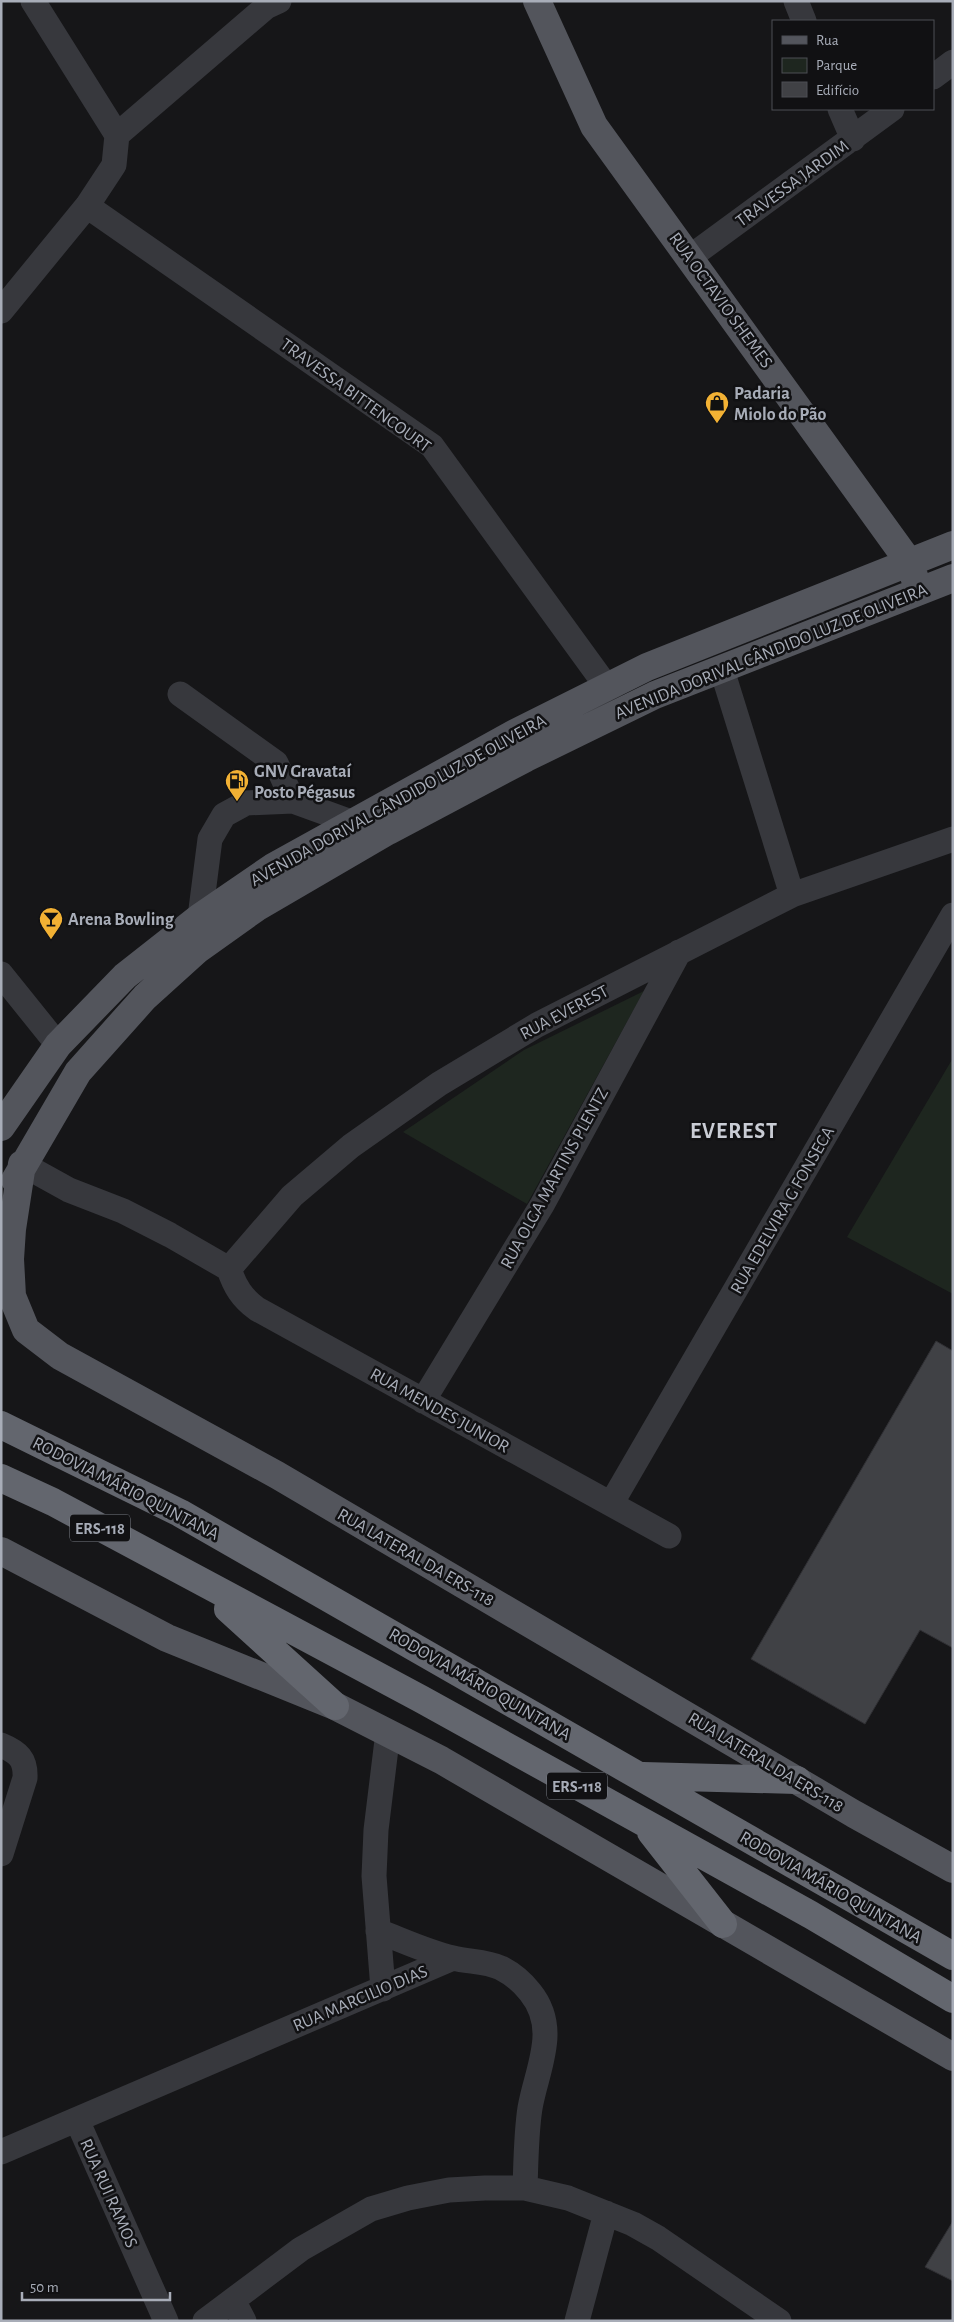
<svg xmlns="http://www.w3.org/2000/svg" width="954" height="2322" viewBox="0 0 954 2322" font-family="'Alegreya Sans',sans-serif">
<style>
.green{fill:#1e261f}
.building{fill:#404145;stroke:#303034}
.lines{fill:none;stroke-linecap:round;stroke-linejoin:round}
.minor{stroke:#37383d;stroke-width:25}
.major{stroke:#53555c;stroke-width:28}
.highway{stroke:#63666e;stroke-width:28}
.labels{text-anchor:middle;stroke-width:5;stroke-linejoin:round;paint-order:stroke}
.shield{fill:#111113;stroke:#7b7e86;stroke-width:1}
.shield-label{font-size:16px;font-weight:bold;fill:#a8adb8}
.street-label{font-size:18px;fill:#a8adb8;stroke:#111113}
.poi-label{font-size:18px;font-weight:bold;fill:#a8adb8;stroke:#111113;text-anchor:start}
.district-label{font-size:22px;font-weight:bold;letter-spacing:1px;fill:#c9ccd4;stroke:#111113}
</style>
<rect width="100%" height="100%" fill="#161618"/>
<path class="green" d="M 644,991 L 527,1204 L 403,1132 L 524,1050 Z
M 953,1058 L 953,1294 L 847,1237 Z"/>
<path class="building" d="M 936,1341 L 953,1351 L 953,1648 L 920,1630 L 865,1724 L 751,1659 Z
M 953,2221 L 953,2281 L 925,2267 Z"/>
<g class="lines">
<path class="minor" d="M 796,1 L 804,21
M 933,77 L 953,62
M 840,109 L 853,139
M 117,135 L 266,7 L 279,1
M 87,206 L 432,446 L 607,687
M 690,257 L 892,109
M 1,311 L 87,206 L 114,165 L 117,135 L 33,1
M 722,670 L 792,895
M 180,694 L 276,763 L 293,801
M 200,917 L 210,839 L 224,815 L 246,803 L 293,801 L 351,822
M 1,974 L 58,1045
M 22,1164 L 69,1190 L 123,1211 L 170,1235 L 229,1269
M 229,1269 L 292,1196 L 351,1146 L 439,1084 L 537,1025 L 792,895 L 953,839
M 229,1269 C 235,1287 242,1298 257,1309 L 669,1536
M 423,1401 L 542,1205 L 679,952
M 611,1504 L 953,915
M 1,1745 C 18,1752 26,1759 25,1778 L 1,1854
M 378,1931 C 402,1940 427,1952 453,1958 C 469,1962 486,1961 501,1968 C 513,1974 522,1982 530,1992 C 560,2029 537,2068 530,2108 C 526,2134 526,2162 525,2188
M 383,1989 L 374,1876 L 376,1830 L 388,1732
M 77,2120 L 166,2321
M 1,2152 L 453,1958
M 233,2300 L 244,2321
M 205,2321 L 301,2249 L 371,2209 L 408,2198 L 449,2190 L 485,2188 L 525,2188 L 568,2198 L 633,2224 L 658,2238 L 779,2321
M 577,2321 L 606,2213"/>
<path class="major" d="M 537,1 L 594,126 L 909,562 L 915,579
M 1,1127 L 58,1045 L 125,976 L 200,917 L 273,867 L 515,733 L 647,667 L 953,545
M 22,1164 L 12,1229 L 10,1259 L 12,1296 L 26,1330 L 60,1356 L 277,1475 L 854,1814 L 953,1869
M 15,1180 L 78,1072 L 145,997 L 197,950 L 256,908 L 388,831 L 526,758 L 655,695 L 953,578
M 1,1551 L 167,1638 L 335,1706 L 441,1760 L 953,2057"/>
<path class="highway" d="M 1,1425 L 180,1513 L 953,1956
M 1,1478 L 53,1502 L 421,1699 L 811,1915 L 953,1999
M 228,1609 L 335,1706
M 643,1776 L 797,1780
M 651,1832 L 723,1924"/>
</g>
<defs>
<g id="shop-pin" transform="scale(1.25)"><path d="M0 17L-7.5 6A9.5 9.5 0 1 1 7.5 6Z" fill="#f2b134" stroke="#111113"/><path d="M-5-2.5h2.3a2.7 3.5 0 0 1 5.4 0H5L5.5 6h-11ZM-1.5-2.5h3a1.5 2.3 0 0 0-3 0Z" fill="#111"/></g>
<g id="fuel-pin" transform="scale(1.25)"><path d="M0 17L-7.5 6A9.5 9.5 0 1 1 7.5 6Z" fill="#f2b134" stroke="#111113"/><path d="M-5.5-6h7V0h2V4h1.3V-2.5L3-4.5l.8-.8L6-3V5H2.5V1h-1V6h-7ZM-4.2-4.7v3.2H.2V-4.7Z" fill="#111"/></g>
<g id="bar-pin" transform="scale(1.25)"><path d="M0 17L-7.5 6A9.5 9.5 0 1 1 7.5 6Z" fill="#f2b134" stroke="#111113"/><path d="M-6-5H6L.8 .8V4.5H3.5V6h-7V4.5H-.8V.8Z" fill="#111"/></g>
</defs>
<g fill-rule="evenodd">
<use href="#shop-pin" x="717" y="403"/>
<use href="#fuel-pin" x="237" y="781"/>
<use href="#bar-pin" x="51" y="919"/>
</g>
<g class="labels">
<g class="shield">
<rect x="70" y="1514.5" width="60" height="27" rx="4"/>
<rect x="547" y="1772.5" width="60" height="27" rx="4"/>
</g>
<g class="shield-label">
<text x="100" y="1534">ERS-118</text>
<text x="577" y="1792">ERS-118</text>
</g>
<g class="street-label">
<text transform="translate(792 183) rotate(-36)" y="6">TRAVESSA JARDIM</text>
<text transform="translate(721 300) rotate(54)" y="6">RUA OCTAVIO SHEMES</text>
<text transform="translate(356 395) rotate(36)" y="6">TRAVESSA BITTENCOURT</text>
<text transform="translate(771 651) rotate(-22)" y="6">AVENIDA DORIVAL CÂNDIDO LUZ DE OLIVEIRA</text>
<text transform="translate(398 800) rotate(-29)" y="6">AVENIDA DORIVAL CÂNDIDO LUZ DE OLIVEIRA</text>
<text transform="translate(564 1012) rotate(-28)" y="6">RUA EVEREST</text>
<text transform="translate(554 1178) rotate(-61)" y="6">RUA OLGA MARTINS PLENTZ</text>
<text transform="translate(782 1210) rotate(-60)" y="6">RUA EDELVIRA G FONSECA</text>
<text transform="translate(440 1410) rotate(29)" y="6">RUA MENDES JUNIOR</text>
<text transform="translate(126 1488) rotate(27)" y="6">RODOVIA MÁRIO QUINTANA</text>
<text transform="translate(416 1557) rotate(30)" y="6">RUA LATERAL DA ERS-118</text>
<text transform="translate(480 1684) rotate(30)" y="6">RODOVIA MÁRIO QUINTANA</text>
<text transform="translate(766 1762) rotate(31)" y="6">RUA LATERAL DA ERS-118</text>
<text transform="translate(831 1887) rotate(30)" y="6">RODOVIA MÁRIO QUINTANA</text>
<text transform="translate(360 1998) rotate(-23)" y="6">RUA MARCILIO DIAS</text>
<text transform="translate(109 2193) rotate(66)" y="6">RUA RUI RAMOS</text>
</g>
<g class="poi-label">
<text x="734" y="399">Padaria<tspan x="734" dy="21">Miolo do Pão</tspan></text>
<text x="254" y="777">GNV Gravataí<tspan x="254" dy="21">Posto Pégasus</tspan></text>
<text x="68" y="925">Arena Bowling</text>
</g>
<g class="district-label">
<text x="734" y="1138">EVEREST</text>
</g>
</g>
<rect width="954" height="2322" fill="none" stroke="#a8adb8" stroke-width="5"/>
<rect x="772" y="20" width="162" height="90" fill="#111113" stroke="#4d4f55"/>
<rect x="782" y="36" width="25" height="8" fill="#53555c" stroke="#4d4f55"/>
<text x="816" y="45" font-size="15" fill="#a8adb8">Rua</text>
<rect x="782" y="58" width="25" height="15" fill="#1e261f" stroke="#4d4f55"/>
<text x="816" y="70" font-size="15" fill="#a8adb8">Parque</text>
<rect x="782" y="82" width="25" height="15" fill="#404145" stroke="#4d4f55"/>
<text x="816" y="95" font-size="15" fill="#a8adb8">Edifício</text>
<path d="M22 2292v8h148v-8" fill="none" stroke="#a8adb8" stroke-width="2.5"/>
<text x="30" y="2292" font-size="15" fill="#a8adb8" stroke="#111113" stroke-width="4" paint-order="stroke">50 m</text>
</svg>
